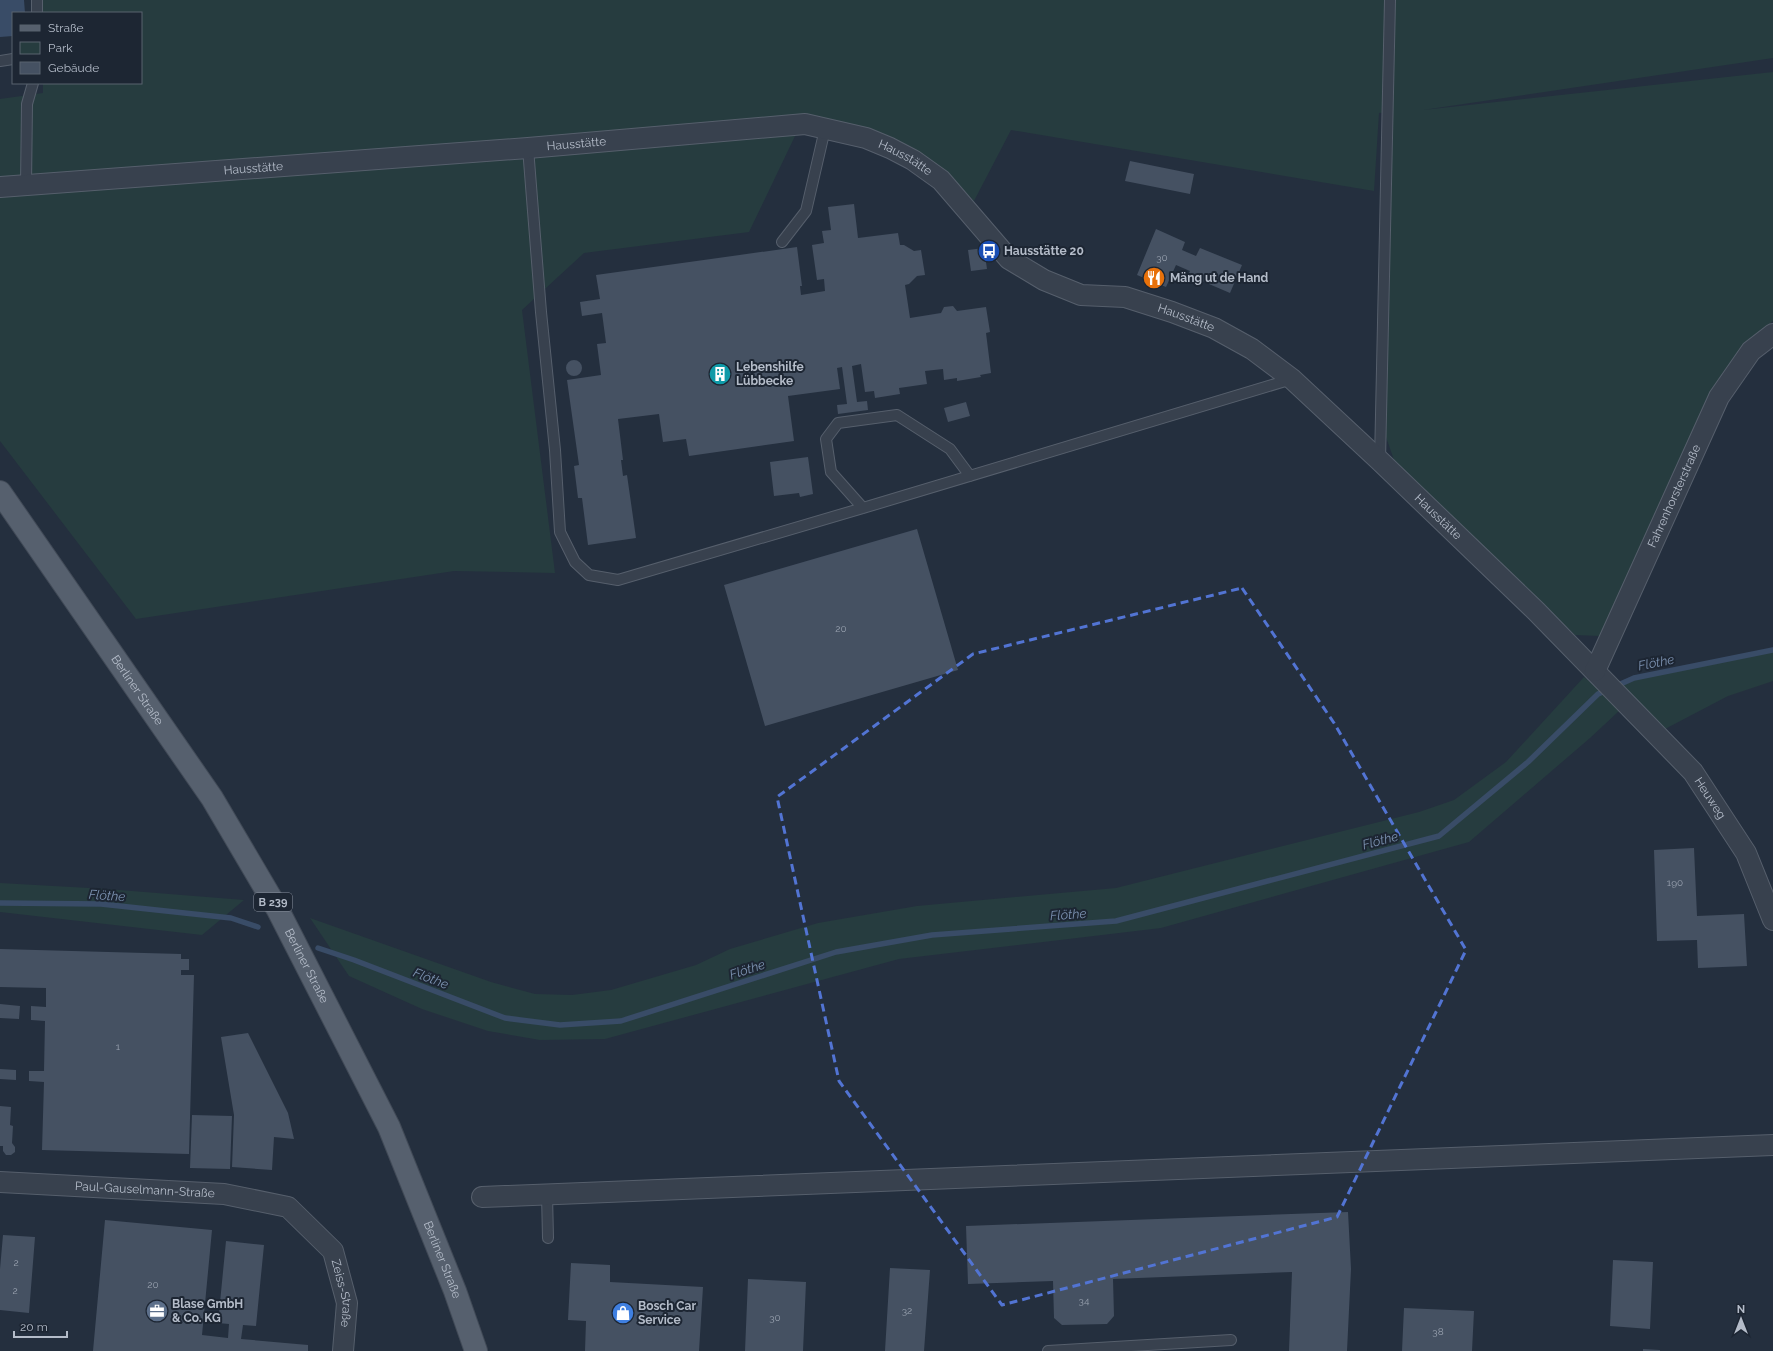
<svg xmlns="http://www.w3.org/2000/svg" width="1773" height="1351" viewBox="0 0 1773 1351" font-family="Raleway,sans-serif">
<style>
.green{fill:#263c3f}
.water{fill:#394c67}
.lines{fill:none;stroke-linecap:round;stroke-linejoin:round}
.stream{stroke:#394c67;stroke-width:5.5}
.building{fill:#455162}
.lane-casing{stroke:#565f6c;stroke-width:12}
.street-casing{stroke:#565f6c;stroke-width:22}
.primary-casing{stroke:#414a57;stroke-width:24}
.lane{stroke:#38414e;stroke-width:10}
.street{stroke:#38414e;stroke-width:20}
.primary{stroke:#56606e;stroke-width:22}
.marked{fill:none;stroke:#5274d3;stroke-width:3;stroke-dasharray:8 5;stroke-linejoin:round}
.labels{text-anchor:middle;stroke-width:4;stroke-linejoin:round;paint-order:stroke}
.number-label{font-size:10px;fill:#98a1af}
.shield{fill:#1d2633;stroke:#878f9c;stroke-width:1}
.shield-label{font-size:11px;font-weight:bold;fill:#b4bcc9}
.street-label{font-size:12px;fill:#b4bcc9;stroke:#1d2633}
.poi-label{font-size:12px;font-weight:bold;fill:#b4bcc9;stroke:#1d2633;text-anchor:start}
.water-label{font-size:13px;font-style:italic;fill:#7c92b1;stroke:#1d2633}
</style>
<rect width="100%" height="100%" fill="#242f3e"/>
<path class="green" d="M 42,0 L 1773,0 L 1773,58 L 1423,110 L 1773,72 L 1773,321 L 1752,338 L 1611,621 L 1599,636 L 1575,635 L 1394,460 L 1386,437 L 1393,112 L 1379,113 L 1374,191 L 1011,130 L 974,201 L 945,171 L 886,139 L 796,134 L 749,232 L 584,253 L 522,310 L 555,573 L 454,571 L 136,619 L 0,441 L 0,99 L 43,93 L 43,83 L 141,83 L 141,13 L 43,13 Z
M 1773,652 L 1773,681 L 1728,696 L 1665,729 L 1621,686 L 1634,680 Z
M 1584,677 L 1599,689 L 1619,711 L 1590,738 L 1469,842 L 1161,928 L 899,959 L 605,1039 L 540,1040 L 488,1031 L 422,1009 L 349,976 L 310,918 L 491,982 L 535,994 L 572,995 L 611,990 L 696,965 L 730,949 L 818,923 L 917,906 L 1116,888 L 1419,812 L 1454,800 L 1506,762 Z
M 0,883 L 107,889 L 244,900 L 202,935 L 0,912 Z"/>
<path class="water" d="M 0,0 L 24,0 L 25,13 L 13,13 L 13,36 L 0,37 Z"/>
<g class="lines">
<path class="stream" d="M 0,903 L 101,904 L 231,918 L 258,927
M 318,948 L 354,960 L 505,1018 L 560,1025 L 621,1021 L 836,952 L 932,935 L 1116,921 L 1439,836 L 1528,762 L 1598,694 L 1634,678 L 1773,650"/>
</g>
<path class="building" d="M 1130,161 L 1194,174 L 1190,194 L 1125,181 Z
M 854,204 L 858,238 L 898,233 L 900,245 L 904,245 L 914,251 L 921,250 L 925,275 L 917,276 L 909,284 L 905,285 L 910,318 L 941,313 L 944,307 L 953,306 L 957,311 L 986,307 L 990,332 L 986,333 L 991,373 L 980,375 L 981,377 L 957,381 L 957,378 L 944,380 L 943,369 L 925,371 L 927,384 L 899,388 L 900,394 L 875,398 L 874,391 L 865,392 L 861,364 L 852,366 L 857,402 L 867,401 L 868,410 L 838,414 L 837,405 L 847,404 L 842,367 L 837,368 L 840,389 L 788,396 L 794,441 L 689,456 L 686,439 L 663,442 L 659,414 L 618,419 L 623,460 L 621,460 L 623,476 L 627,475 L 636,538 L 588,545 L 582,498 L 578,498 L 574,466 L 579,465 L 567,380 L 601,375 L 597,344 L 606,343 L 602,313 L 582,316 L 580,302 L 600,299 L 596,275 L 797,247 L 802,286 L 800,286 L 801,295 L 825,291 L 824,279 L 817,280 L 812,245 L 824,243 L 822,231 L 831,230 L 828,207 Z
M 1156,229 L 1185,242 L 1182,250 L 1196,256 L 1200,248 L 1242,265 L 1230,293 L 1188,275 L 1190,271 L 1176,265 L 1166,287 L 1137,275 Z
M 984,248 L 987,269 L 971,271 L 968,250 Z
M566 368a8 8 0 1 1 16 0a8 8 0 1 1-16 0Z
M 966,402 L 970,416 L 948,422 L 944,408 Z
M 808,457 L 813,494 L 800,497 L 799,493 L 774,496 L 770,462 Z
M 917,529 L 958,670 L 765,726 L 724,585 Z
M 1694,848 L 1697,916 L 1744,914 L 1747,966 L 1698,968 L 1697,940 L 1657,941 L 1654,850 Z
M 0,949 L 181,954 L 181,959 L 189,959 L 189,970 L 181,970 L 181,975 L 194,975 L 189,1154 L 42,1150 L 44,1082 L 29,1081 L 29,1071 L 44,1071 L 45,1021 L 31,1020 L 31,1006 L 46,1007 L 46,988 L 0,987 Z
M 0,1004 L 20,1006 L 19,1019 L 0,1018 Z
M 248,1033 L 288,1113 L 294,1139 L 274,1137 L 272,1170 L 232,1167 L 234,1115 L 221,1037 Z
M 0,1069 L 16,1070 L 16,1080 L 0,1079 Z
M 0,1106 L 11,1107 L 10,1125 L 13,1126 L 12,1143 L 15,1147 L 15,1152 L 11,1155 L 6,1155 L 3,1151 L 3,1146 L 0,1146 Z
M 192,1115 L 232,1116 L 230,1169 L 190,1168 Z
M 1348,1212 L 1351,1269 L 1347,1351 L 1289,1351 L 1292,1272 L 1113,1279 L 1114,1316 L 1107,1324 L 1062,1325 L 1054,1318 L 1053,1281 L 968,1284 L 966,1226 Z
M 105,1220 L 212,1230 L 202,1335 L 228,1338 L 229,1324 L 218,1323 L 226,1241 L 264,1245 L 256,1326 L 243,1325 L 241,1339 L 308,1345 L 308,1351 L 93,1351 Z
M 3,1235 L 35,1237 L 29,1313 L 0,1310 L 0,1269 Z
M 1613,1260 L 1653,1262 L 1650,1329 L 1610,1326 Z
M 571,1263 L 610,1265 L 610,1282 L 703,1287 L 699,1351 L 585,1351 L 586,1321 L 568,1320 Z
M 890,1268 L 930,1270 L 924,1351 L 885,1351 Z
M 748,1279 L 806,1282 L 803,1351 L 745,1351 Z
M 1404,1308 L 1474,1311 L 1472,1351 L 1402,1351 Z
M 1643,1349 L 1660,1350 L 1660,1351 L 1643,1351 Z"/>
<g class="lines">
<g class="lane-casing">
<path id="lane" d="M 37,0 L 37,13
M 0,61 L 13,59
M 528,148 L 541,312 L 555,450 L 560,532 L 575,562 L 589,575 L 618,580 L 863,508 L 1292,379
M 26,185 L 27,104 L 33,83
M 782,242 L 806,211 L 825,129
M 1380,461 L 1390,0
M 863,508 L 831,472 L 826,439 L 838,423 L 897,415 L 950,449 L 970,476
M 547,1195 L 548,1238
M 1048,1351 L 1231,1340"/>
</g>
<g class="street-casing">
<g id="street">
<path id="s1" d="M 0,187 L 528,148 L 805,124 L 866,138 L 890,148 L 913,160 L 941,180 L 1009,259 L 1044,280 L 1081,295 L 1125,297 L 1172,312 L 1214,328 L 1252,349 L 1292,379 L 1380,461 L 1536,611 L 1693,772 L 1746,853 L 1773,920"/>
<path id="s2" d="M 1595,671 L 1719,397 L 1751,351 L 1773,334"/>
<path id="s3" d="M 0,1182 L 224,1194 L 288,1207 L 333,1251 L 347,1303 L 343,1351"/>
<path d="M 482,1197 L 1773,1145"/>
</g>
</g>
<g class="primary-casing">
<g id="primary">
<path id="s4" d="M 0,492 L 212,798 L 278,910 L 389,1127 L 455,1291 L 476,1351"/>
</g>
</g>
<use href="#lane" class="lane"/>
<use href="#street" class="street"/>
<use href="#primary" class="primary"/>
</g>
<path class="marked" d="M 1242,588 L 1334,723 L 1466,950 L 1337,1217 L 1002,1305 L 839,1081 L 777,797 L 973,654 Z"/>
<defs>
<g id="bus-disc" transform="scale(1.15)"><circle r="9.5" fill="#1a4fb4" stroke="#1d2633"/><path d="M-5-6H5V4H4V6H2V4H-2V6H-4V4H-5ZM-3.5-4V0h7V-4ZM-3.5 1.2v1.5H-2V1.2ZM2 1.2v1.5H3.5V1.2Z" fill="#fff"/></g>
<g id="restaurant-disc" transform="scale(1.15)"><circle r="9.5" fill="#e8710a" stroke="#1d2633"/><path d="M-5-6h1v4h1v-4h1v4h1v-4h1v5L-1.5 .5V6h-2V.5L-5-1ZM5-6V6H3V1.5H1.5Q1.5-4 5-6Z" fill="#fff"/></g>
<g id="building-disc" transform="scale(1.15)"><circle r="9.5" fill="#0f9aa8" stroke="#1d2633"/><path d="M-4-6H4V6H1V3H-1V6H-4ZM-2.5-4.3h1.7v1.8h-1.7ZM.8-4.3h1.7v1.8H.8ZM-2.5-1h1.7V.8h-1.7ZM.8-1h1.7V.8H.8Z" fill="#fff"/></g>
<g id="office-disc" transform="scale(1.15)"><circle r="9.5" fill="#5c6f8a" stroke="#1d2633"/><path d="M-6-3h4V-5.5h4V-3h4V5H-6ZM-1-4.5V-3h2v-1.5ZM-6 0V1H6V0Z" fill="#fff"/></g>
<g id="shop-disc" transform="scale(1.15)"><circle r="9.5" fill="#3f7fe0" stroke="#1d2633"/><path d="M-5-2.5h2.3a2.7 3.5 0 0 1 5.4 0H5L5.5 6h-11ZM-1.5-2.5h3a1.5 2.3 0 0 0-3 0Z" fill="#fff"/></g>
</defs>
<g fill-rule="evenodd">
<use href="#bus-disc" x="989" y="251"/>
<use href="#restaurant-disc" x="1154" y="278"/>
<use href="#building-disc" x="720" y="374"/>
<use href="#office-disc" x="157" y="1311"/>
<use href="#shop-disc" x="623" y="1313"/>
</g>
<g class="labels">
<g class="number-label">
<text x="1162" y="261">30</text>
<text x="841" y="632">20</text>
<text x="1675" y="886">190</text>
<text x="118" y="1050">1</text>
<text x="16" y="1266">2</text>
<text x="153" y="1288">20</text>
<text x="15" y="1294">2</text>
<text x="1084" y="1304">34</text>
<text x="907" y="1314">32</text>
<text x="775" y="1321">30</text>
<text x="1438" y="1335">38</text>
</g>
<rect class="shield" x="254" y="893" width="38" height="18" rx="3"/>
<g class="shield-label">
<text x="273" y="906">B 239</text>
</g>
<g class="street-label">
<text dy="4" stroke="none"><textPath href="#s1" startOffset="578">Hausstätte</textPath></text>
<text dy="4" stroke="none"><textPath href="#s1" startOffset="914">Hausstätte</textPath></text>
<text dy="4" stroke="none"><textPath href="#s1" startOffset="254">Hausstätte</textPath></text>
<text dy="4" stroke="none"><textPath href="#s1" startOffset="1250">Hausstätte</textPath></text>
<text dy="4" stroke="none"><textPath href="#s2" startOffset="192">Fahrenhorsterstraße</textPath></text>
<text dy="4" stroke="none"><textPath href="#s1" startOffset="1574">Hausstätte</textPath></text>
<text dy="4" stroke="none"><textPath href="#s4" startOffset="241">Berliner Straße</textPath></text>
<text dy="4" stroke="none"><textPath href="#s1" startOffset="1966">Heuweg</textPath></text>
<text dy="4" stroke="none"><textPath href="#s4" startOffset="565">Berliner Straße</textPath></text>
<text dy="4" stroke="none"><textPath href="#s3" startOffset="145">Paul-Gauselmann-Straße</textPath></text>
<text dy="4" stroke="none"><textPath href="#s4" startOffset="889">Berliner Straße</textPath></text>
<text dy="4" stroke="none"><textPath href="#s3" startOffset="396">Zeiss-Straße</textPath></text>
</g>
<g class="poi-label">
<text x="1004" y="255">Hausstätte 20</text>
<text x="1170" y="282">Mäng ut de Hand</text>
<text x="736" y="371">Lebenshilfe<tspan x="736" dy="14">Lübbecke</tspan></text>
<text x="172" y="1308">Blase GmbH<tspan x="172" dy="14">&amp; Co. KG</tspan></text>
<text x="638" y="1310">Bosch Car<tspan x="638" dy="14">Service</tspan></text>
</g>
<g class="water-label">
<text transform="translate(1656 662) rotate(-11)" y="5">Flöthe</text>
<text transform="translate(1380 840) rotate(-15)" y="5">Flöthe</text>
<text transform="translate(107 895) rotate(4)" y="5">Flöthe</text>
<text transform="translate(1068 914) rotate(-4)" y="5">Flöthe</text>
<text transform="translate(747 969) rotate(-18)" y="5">Flöthe</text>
<text transform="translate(431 978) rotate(21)" y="5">Flöthe</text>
</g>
</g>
<rect x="12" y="12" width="130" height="72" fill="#1d2633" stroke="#59626f"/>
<rect x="20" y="25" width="20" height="6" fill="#56606e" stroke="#59626f"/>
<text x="48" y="32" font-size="12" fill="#b4bcc9">Straße</text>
<rect x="20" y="42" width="20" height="12" fill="#263c3f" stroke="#59626f"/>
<text x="48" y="52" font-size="12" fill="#b4bcc9">Park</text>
<rect x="20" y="62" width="20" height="12" fill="#455162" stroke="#59626f"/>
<text x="48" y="72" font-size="12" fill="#b4bcc9">Gebäude</text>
<g transform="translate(1741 1319)" stroke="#1d2633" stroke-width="3" paint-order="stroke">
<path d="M0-3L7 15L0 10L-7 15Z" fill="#b4bcc9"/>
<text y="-6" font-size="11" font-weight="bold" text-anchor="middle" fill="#b4bcc9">N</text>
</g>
<path d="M14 1331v6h53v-6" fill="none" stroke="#b4bcc9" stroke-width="2"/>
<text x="20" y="1331" font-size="12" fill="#b4bcc9" stroke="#1d2633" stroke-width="3" paint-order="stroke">20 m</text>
</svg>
